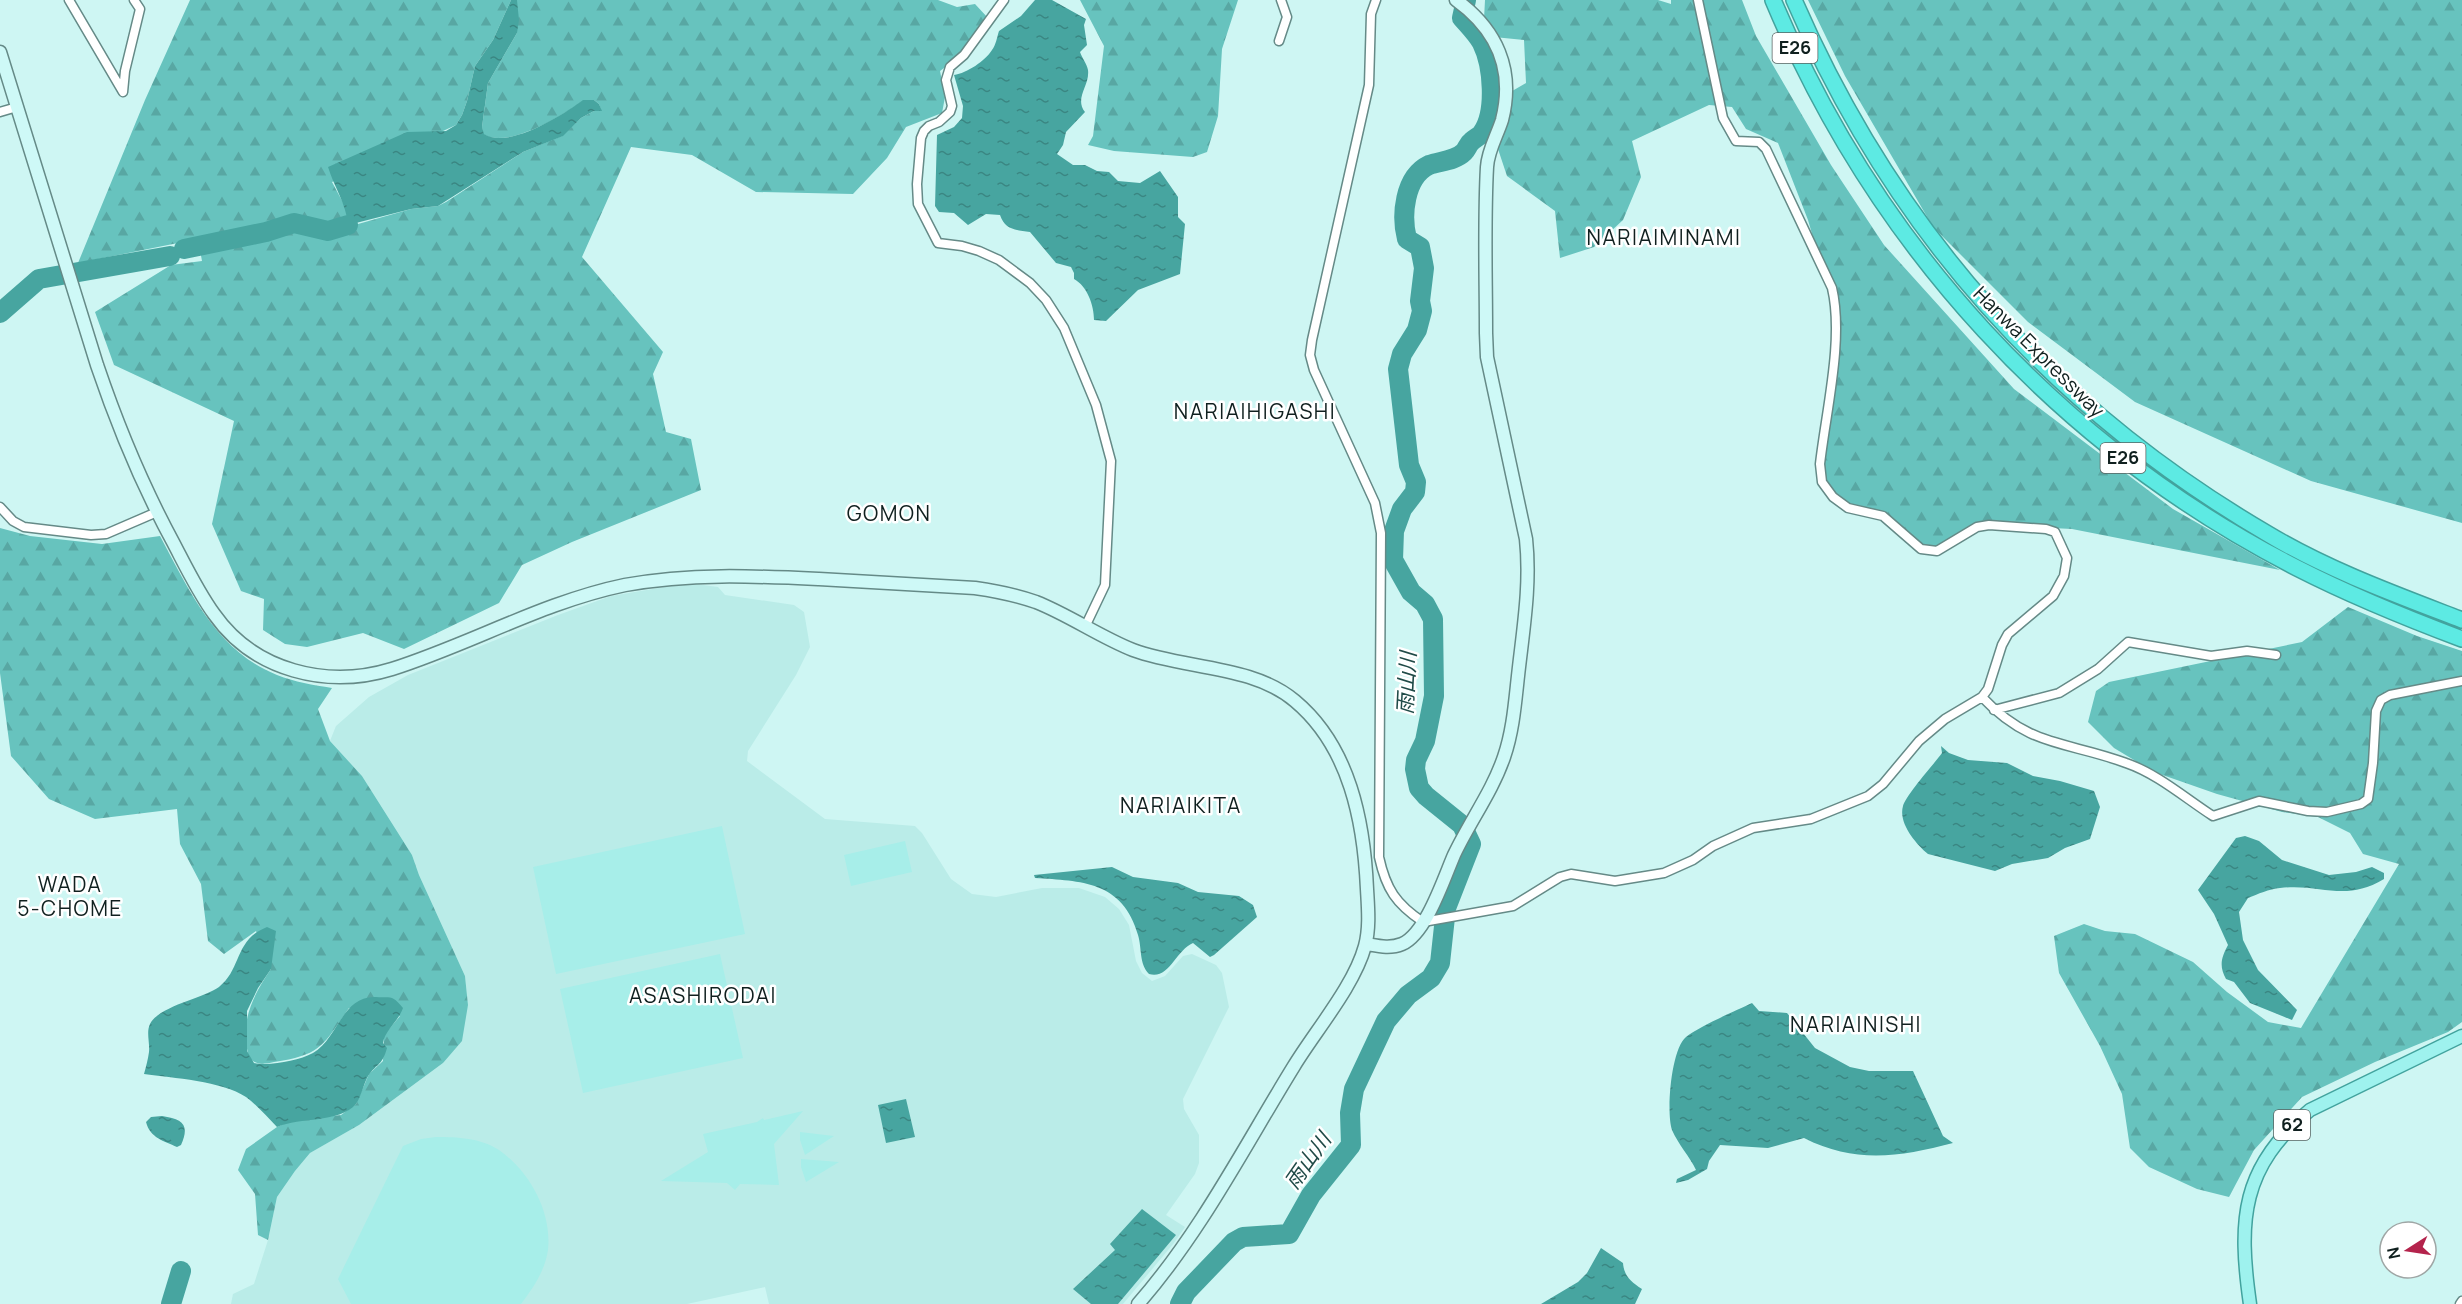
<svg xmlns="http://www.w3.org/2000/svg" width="2462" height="1304" viewBox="0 0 2462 1304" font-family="Manrope,'Noto Sans JP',sans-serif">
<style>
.built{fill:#baece8}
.green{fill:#a7eee9}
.forest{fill:url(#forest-firs)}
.water{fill:url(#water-ripples)}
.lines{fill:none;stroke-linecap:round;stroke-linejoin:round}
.river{stroke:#47a5a0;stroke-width:20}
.street-casing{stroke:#658a87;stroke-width:11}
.secondary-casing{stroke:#658a87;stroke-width:15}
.primary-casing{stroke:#42a39e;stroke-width:15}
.highway-casing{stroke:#42a39e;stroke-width:18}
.street{stroke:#fff;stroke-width:8}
.secondary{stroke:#cef9f7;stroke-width:12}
.primary{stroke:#9ef2ee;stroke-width:12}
.highway{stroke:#5deae3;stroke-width:15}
.labels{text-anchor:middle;stroke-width:5;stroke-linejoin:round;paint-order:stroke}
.shield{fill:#fff;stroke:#586362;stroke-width:1.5}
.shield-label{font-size:18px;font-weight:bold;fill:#10201f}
.street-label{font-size:20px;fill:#10201f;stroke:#fff}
.neighbourhood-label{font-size:21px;letter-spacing:1.5px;fill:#10201f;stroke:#fff}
.water-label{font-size:21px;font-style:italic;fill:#204b48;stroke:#fff}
</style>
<defs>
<pattern id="forest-firs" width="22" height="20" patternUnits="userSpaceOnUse" patternTransform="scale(1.5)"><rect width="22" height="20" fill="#67c3be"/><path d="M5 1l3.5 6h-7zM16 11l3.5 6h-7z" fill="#58a7a3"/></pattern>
<pattern id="water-ripples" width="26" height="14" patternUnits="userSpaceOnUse" patternTransform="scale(1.5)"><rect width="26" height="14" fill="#47a5a0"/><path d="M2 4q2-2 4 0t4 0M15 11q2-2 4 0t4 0" fill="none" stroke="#3a8682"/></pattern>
</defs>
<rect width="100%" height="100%" fill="#cef6f3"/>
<path class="built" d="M 688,583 L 718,587 L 725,595 L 794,605 L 804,612 L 810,647 L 796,675 L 748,751 L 747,761 L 825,819 L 915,826 L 922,833 L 951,879 L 972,894 L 996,897 L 1042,888 L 1079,888 L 1105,897 L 1119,909 L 1129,925 L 1136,961 L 1142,973 L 1152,981 L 1165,976 L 1183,956 L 1192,954 L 1216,965 L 1222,973 L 1229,1007 L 1183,1099 L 1184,1109 L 1199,1135 L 1199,1163 L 1195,1174 L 1166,1215 L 1185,1227 L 1174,1243 L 1123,1304 L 769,1304 L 765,1287 L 687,1304 L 231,1304 L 233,1294 L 254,1284 L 268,1240 L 277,1197 L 295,1171 L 310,1153 L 359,1125 L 443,1063 L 468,1005 L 465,976 L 419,875 L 412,855 L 362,776 L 330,741 L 336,726 L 369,697 L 408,675 L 558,615 L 611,596 Z"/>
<path class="green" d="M 722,826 L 745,934 L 556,974 L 533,867 Z
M 905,841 L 912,872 L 851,886 L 844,855 Z
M 720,954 L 743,1058 L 583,1093 L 560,989 Z
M 803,1111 L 774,1144 L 779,1185 L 740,1184 L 735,1190 L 727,1183 L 661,1181 L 708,1152 L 703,1134 L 757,1122 L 763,1118 L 764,1120 Z
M 800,1132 L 834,1136 L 805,1155 L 800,1140 Z
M 436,1137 C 457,1137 481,1138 499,1150 C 530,1172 552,1212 548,1250 C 545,1271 533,1288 521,1304 L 351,1304 L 338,1279 L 403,1146 L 421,1139 Z
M 801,1159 L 839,1162 L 806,1182 L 801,1167 Z"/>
<path class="forest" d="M 190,0 L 511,0 L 493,40 L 475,66 L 467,101 L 462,115 L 456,125 L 332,182 L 347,210 L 348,225 L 351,226 L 411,209 L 438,206 L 446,202 L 523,152 L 562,136 L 581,118 L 594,111 L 601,110 L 599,104 L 594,100 L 583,101 C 563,115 507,150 483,134 L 482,127 L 488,83 L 517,33 L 517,0 L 938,0 L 957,7 L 975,4 L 988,18 L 963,54 L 940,71 L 945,97 L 942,113 L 906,127 L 887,158 L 853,194 L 756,192 L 692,155 L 631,147 L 582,257 L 663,352 L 653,374 L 666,432 L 691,439 L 701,490 L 572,542 L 522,565 L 499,603 L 404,649 L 363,633 L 307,647 L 285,644 L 263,630 L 264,599 L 241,591 L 212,524 L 234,421 L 114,365 L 95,312 L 171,265 L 202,261 L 198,239 L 78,263 L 145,100 Z
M 1080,0 L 1238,0 L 1222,49 L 1218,116 L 1207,152 L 1193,157 L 1114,151 L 1088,145 L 1093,136 L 1104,46 Z
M 1485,0 L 1658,0 L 1671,4 L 1671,0 L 1742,0 L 1756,36 L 1831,165 L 1884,245 L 2014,389 L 2173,509 L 2280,570 L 2072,529 L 1989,525 L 1937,551 L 1921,549 L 1883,516 L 1848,508 L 1822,482 L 1837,309 L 1822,268 L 1808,220 L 1778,143 L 1746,129 L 1732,107 L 1709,105 L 1632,141 L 1641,177 L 1623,220 L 1594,247 L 1560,258 L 1555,211 L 1507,176 L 1498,149 L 1507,94 L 1526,83 L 1524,40 L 1494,37 L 1484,19 Z
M 1808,0 L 2462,0 L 2462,523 L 2311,481 L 2135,402 L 2028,322 L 1933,227 L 1845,76 Z
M 0,528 L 30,536 L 102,544 L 160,536 C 189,590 216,651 277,675 C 295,682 313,685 332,688 L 318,709 L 330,741 L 362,776 L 412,855 L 419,875 L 465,976 L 468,1005 L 462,1041 L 443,1063 L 359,1125 L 310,1153 L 295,1171 L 277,1197 L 268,1240 L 258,1235 L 255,1194 L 238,1170 L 246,1149 L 277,1127 L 290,1121 L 341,1115 L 356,1104 L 369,1074 L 383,1061 L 384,1035 L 400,1016 L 349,1008 C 323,1045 322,1055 274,1062 C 264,1064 256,1066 249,1057 C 239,1023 252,997 271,969 L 256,931 L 224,954 L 208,941 L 201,884 L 180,844 L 177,809 L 95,819 L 49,799 L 11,756 L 0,673 Z
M 2348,607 L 2417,636 L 2462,651 L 2462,1022 L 2448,1032 L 2375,1062 L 2302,1097 L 2254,1150 L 2229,1197 L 2197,1189 L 2149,1167 L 2130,1148 L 2122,1094 L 2100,1046 L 2059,973 L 2054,936 L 2084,924 L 2105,931 L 2135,934 L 2193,962 L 2227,992 L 2268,1022 L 2301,1028 L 2399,864 L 2363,854 L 2350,833 L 2318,817 L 2282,812 L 2217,794 L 2154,772 L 2114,748 L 2088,722 L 2096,691 L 2109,682 L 2302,642 Z"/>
<path class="water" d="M 511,0 L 517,0 L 519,20 L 517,33 L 488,83 L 482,127 L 484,134 C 507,150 563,115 583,100 L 594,100 L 599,104 L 602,111 L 594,111 L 581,118 L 563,136 L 523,152 L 438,206 L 411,209 L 348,225 C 346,203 334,187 328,167 L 407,132 L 446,131 L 456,125 L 462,115 L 467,101 L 475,66 L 493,40 Z
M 1035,0 L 1052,0 L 1086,19 L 1084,25 L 1087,45 L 1080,52 C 1082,58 1087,64 1088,70 C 1090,86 1074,98 1085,112 L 1066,132 L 1063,145 L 1057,154 L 1073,165 L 1085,165 L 1097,171 L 1109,172 L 1118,181 L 1140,183 L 1160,171 L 1178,197 L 1178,217 L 1185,224 L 1180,274 L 1138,290 L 1106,321 L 1094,320 C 1094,305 1087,286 1074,279 L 1074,273 L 1071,267 L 1056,263 L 1030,232 C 1016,230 1005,230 1000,215 L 986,214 L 968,225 L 954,213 L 939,212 L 935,206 L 937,135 L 954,127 L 962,118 L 963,106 L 954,75 C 967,73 985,61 992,50 C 996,45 997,37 999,31 L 1021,16 Z
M 1941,746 L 1949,753 L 1968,760 L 2007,763 L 2033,776 L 2060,781 L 2094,791 L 2100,807 L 2090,839 L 2065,848 L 2048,858 L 2012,864 L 1995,871 L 1928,854 C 1916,844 1898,823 1903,806 C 1906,795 1934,764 1942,753 Z
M 2245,836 L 2259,841 L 2282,860 L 2329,875 L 2356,872 L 2372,867 L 2384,873 L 2384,879 C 2344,903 2321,883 2280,888 C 2269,889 2258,894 2248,898 L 2239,912 L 2243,940 L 2258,970 L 2297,1010 L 2292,1020 L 2250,1003 L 2234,982 L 2226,979 C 2219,966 2221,958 2228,945 L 2214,914 L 2198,890 L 2236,838 Z
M 1112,867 L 1133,877 L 1178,883 L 1198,892 L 1239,896 L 1253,905 L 1257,917 L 1214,955 L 1210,957 L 1193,943 C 1176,950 1169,980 1149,974 C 1139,964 1142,948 1138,935 C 1123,881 1081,881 1035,878 L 1034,875 Z
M 267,927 L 276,931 L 271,969 L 258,988 L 247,1011 L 247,1051 L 254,1063 C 270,1066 298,1061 313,1053 C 338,1039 342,995 376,997 C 391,998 392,994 403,1008 C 398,1022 385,1030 383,1043 L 387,1048 C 382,1067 375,1064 367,1078 C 363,1086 361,1097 356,1104 C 340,1123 300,1117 277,1127 C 267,1117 257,1105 246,1097 C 222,1081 173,1078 144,1074 C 146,1067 148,1059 149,1052 C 150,1043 146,1032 150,1024 C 159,1006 204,998 219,987 C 242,969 234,940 267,927 Z
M 1752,1003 L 1759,1011 L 1787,1013 L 1815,1048 L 1850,1067 L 1869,1071 L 1913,1071 L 1943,1136 L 1953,1143 C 1900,1157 1855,1164 1804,1138 L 1768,1148 L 1720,1145 L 1709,1161 L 1707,1169 L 1688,1180 L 1676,1183 L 1677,1179 L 1696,1170 C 1690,1157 1678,1144 1672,1130 C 1666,1113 1671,1049 1686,1037 C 1700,1026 1735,1011 1752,1003 Z
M 906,1099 L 915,1137 L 886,1143 L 878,1105 Z
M 162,1116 C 183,1119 190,1125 181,1145 L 177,1147 C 164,1141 150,1138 146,1122 L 151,1117 Z
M 1142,1209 L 1176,1235 L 1118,1304 L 1091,1304 L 1073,1289 L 1115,1250 L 1110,1244 Z
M 1601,1248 L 1623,1263 C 1624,1276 1631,1282 1642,1289 L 1635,1304 L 1541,1304 L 1578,1282 L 1587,1273 Z"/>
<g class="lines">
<path class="river" d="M 184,249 L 266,232 L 294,223 L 328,231 L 348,225
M 0,313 L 39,279 L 170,256
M 171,1304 L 181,1271
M 1180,1304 L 1186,1292 L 1234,1242 L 1243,1237 L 1289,1234 L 1311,1195 L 1351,1145 L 1350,1113 L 1354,1089 L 1386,1021 L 1408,995 L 1431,978 L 1440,963 L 1446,908 L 1471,844 L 1462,825 L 1426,796 L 1419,788 L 1415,769 L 1416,760 L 1425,741 L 1434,696 L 1433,619 L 1425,604 L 1411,592 L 1393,560 L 1394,531 L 1402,509 L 1415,492 L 1416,482 L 1409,465 L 1398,369 L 1402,354 L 1417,330 L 1422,311 L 1420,301 L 1424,268 L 1420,247 L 1407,239 C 1401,216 1404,177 1429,165 C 1440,161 1455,161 1464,152 C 1467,149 1468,144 1472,141 C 1475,138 1480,136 1482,133 C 1497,112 1493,65 1482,43 C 1477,34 1469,26 1462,18 L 1466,0"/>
<g class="street-casing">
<path id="street" d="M 69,0 L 123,92 L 125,71 L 140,9 L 134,0
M 1004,0 L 964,55 L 950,67 L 946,80 L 952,106 L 950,112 L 939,122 L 929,126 L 924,131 L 921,138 L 917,184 L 918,204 L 938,243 L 962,246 L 979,251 L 999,260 L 1030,283 L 1046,300 L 1064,328 L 1096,405 L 1111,461 L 1105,585 L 1085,627
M 1376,0 L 1371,14 L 1369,85 L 1312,340 L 1310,355 L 1314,370 L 1375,503 L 1381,533 L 1379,857 C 1386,889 1396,904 1423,922 L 1513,906 L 1560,877 L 1571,874 L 1615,881 L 1664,873 L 1693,860 L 1713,846 L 1753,828 L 1811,819 L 1868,796 L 1883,784 L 1919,741 L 1945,719 L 1982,697 L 1988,689 L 2002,645 L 2008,634 L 2053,596 L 2064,576 L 2067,558 L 2055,532 L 2046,529 L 1989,525 L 1977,527 L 1937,551 L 1921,549 L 1883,516 L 1848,508 L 1833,497 L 1822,482 L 1820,464 C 1826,411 1844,339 1832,288 L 1766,149 L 1759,142 L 1736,141 L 1723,118 L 1698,0
M 1279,41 L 1287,17 L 1281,0
M 0,112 L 17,107
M 0,507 L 13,521 L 24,527 L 91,535 L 106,534 L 157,512
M 1982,697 C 2030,748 2067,741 2126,763 C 2158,774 2185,798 2213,816 L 2259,801 L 2308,811 L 2327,812 L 2361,804 L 2368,799 L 2373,763 L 2376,711 L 2381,700 L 2390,695 L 2462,681
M 1994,710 L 2059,693 L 2098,669 L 2128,642 L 2211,656 L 2247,651 L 2276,655
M 2460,1304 L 2462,1301"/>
</g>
<g class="secondary-casing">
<path id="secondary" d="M 0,52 L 97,365 C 118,427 143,487 174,544 C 186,567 198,592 214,614 C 254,671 327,689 392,669 C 471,644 543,602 625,585 C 690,573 754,576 819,579 C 871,582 923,585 975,588 C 996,591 1016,595 1036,602 C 1069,615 1100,637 1133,650 C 1184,669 1253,665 1295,701 C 1350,747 1364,822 1367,889 C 1368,907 1370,928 1365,946 C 1354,986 1316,1030 1294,1066 C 1244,1147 1201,1232 1138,1304
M 1366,944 C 1378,946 1390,949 1402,944 C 1426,934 1444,878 1454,855 C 1470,821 1492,792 1504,757 C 1513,731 1515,703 1518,676 C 1523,630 1531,585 1526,539 L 1487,357 L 1486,333 C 1486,278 1484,222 1487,167 C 1488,150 1497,136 1502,120 C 1515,69 1496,29 1456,0"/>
</g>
<g class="primary-casing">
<path id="primary" d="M 2250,1304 C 2238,1220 2241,1167 2310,1110 L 2462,1036"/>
</g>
<g class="highway-casing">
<path id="highway" d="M 1773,0 C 1876,246 2059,446 2297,568 C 2350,595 2406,618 2462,639
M 1794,0 C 1893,229 2052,408 2268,534 C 2328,570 2397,595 2462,620"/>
</g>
<use href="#street" class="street"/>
<use href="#secondary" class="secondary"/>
<use href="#primary" class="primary"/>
<use href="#highway" class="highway"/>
</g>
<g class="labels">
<g class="shield">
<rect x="1772.5" y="33" width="45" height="30" rx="4.5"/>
<rect x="2100.5" y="443" width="45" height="30" rx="4.5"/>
<rect x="2274" y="1110" width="36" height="30" rx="4.5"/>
</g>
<g class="shield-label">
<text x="1795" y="54">E26</text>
<text x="2123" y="464">E26</text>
<text x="2292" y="1131">62</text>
</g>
<g class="street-label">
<text transform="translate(2039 352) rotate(45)" y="7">Hanwa Expressway</text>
</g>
<g class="neighbourhood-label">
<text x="1664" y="245">NARIAIMINAMI</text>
<text x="1255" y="419">NARIAIHIGASHI</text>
<text x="889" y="521">GOMON</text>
<text x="1181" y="813">NARIAIKITA</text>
<text x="70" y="892">WADA<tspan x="70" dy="24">5-CHOME</tspan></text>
<text x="703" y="1003">ASASHIRODAI</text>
<text x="1856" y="1032">NARIAINISHI</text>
</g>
<g class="water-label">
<text transform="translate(1407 683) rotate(-87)" y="7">雨山川</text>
<text transform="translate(1308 1161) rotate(-55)" y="7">雨山川</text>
</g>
</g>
<g transform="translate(2408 1250) rotate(258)"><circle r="28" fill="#ffffff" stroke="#9fa6a5" stroke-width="1.5"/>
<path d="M0-4.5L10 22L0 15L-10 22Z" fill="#b4234c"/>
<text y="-9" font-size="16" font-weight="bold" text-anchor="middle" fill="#10201f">N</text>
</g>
</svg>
